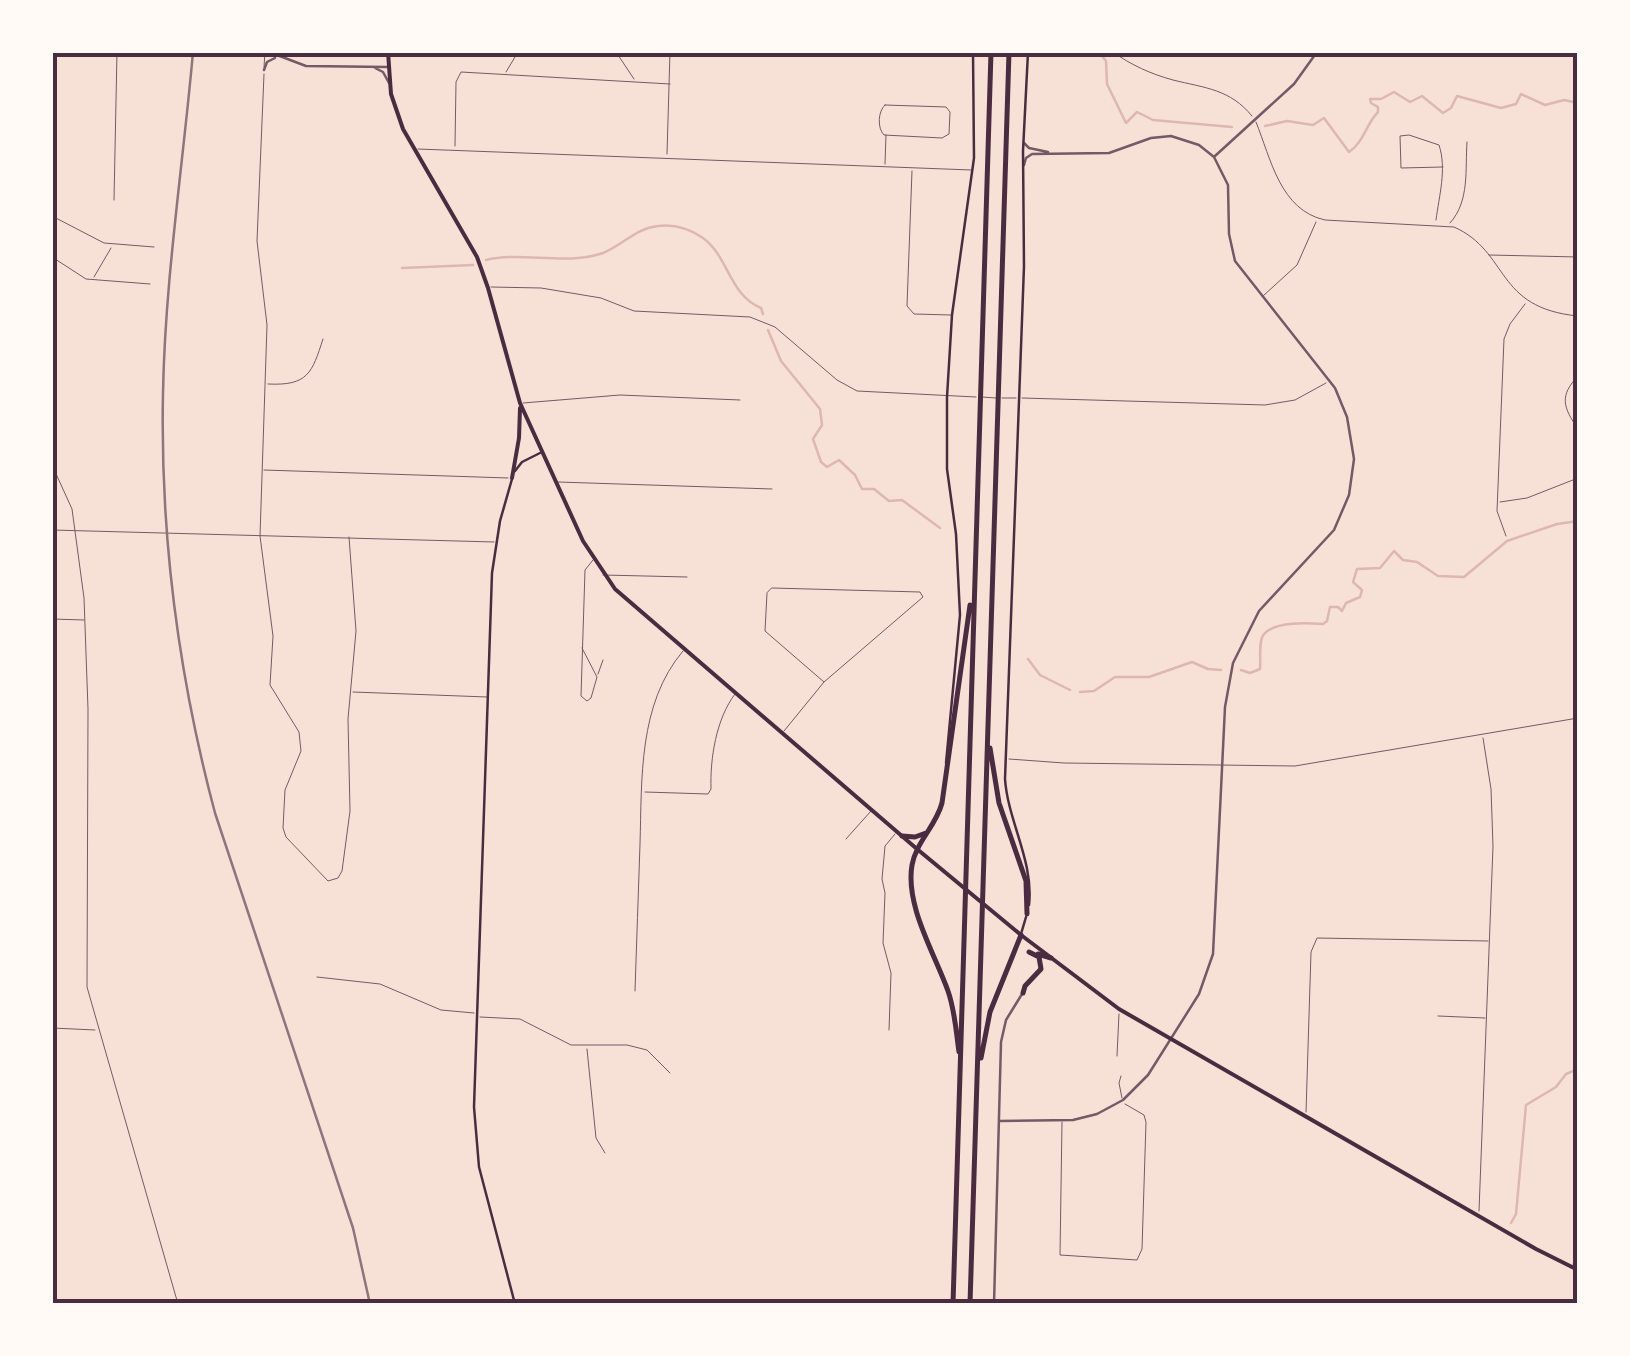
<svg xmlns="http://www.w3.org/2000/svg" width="1630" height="1356" viewBox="0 0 1630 1356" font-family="Quicksand,sans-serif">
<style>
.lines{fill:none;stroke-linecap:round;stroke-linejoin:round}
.stream{stroke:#dcb8b0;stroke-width:2.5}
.minor{stroke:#755966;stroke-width:1}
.tertiary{stroke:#755966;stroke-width:2.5}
.secondary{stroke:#4a2c40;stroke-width:2.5}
.primary{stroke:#4a2c40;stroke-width:4}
.motorway{stroke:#4a2c40;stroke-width:5}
.rail{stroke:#8f747c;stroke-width:2.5}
.neatline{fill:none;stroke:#4a2c40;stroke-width:4}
</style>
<rect width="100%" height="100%" fill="#f7e1d7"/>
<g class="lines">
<path class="stream" d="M 1099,52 L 1106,61 L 1107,84 L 1126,123 L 1137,112 L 1153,120 L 1232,127
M 1265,126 L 1287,121 L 1313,125 L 1324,118 L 1349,152 C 1364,142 1366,124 1378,112 L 1378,107 L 1371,103 L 1370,99 L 1381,99 L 1394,92 L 1410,102 L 1422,96 L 1443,113 L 1451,108 L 1457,96 L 1501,108 L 1516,104 L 1521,94 L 1545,105 L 1564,100 L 1578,103
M 486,260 C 523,251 566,266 603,253 C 623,245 636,228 658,226 C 674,224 690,229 703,238 C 729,257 729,295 761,308 L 763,314
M 402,268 L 473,265
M 768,330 L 781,361 L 820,409 L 822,425 L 813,439 L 821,462 L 827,467 L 839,460 L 855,475 L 862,489 L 874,489 L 889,501 L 902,500 L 940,528
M 1028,659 L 1040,675 L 1070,690
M 1241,670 L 1250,673 L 1260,669 C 1261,660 1258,641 1264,634 C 1276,621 1308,623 1323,624 L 1327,621 L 1330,607 L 1338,607 L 1342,611 L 1346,603 L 1360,597 L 1362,590 L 1353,582 L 1357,569 L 1380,568 L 1394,551 L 1403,560 L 1417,562 L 1438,576 L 1464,577 L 1507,541 L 1557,524 L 1578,521
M 1080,692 L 1094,691 L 1115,677 L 1149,677 L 1192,662 L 1208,669 L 1221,670
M 1511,1223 L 1516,1214 L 1526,1105 L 1556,1087 L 1566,1074 L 1578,1069"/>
<path class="minor" d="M 616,52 L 634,79
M 705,52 L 723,52
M 1113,52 C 1131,65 1151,74 1173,80 C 1205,88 1230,89 1252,116
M 264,67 L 265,52
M 506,72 L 518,52
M 264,74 L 257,241 L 267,325 L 260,536 L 273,636 L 270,685 L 299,732 L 301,751 L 285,790 L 283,828 L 286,837 L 328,881 L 338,878 L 342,871 L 350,811 L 348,719 L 356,631 L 349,537
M 885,105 L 946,107 L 950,112 L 949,134 L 942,138 L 884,135 C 877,128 878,111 885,105 Z
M 1256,122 C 1271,159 1280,210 1325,220 L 1454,227 C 1510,252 1494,308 1578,316
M 455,146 L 456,82 L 461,72 L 670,84
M 418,149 L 971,170
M 667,154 L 670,52
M 885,164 L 886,135
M 912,171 L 907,306 L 914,314 L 951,315
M 114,200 L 117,52
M 52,216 L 104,243 L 154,247
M 1436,220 C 1439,196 1447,169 1439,145 L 1409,135 L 1400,136 L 1401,168 L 1443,167
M 1450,223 C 1470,201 1465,169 1467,142
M 1489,255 L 1578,257
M 52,257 L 86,279 L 150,284
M 94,277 L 111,248
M 491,287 L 541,288 L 601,298 L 634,311 L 750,317 L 775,327 L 837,380 L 857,391 L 976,397
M 1263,296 L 1297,265 L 1316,222
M 1578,376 C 1559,396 1563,407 1578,429
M 268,384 C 308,386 312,373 323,339
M 982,397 L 996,398
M 1002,398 L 1016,398
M 1022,398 L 1265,405 L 1295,400 L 1326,383
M 523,403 L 620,395 L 740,400
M 52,465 L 72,509 L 84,598 L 88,709 L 87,987 L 178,1304
M 264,470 L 508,478
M 558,482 L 772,489
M 1500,502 L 1527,498 L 1578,478
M 52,530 L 494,542
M 1506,536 L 1497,511 L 1504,339 L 1510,324 L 1525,304
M 603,575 L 687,577
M 772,588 L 920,592 L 923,597 L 824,682 L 765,631 L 767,593 Z
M 52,619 L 84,620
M 582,648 L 597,677 L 591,698 L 587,701 L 581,696 L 585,570 L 593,560
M 598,674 L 603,660
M 353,692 L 487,697
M 784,731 L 824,682
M 1009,759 L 1064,763 L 1295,766 L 1578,718
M 645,792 L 708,794 L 711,789 C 710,759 716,719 735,694
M 846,839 L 871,811
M 317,977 L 380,984 L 441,1010 L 474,1013
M 635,991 C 637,942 638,893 640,844 C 642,779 638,704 683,651
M 1438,1016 L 1485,1018
M 480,1017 L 520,1019 L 571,1045 L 627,1045 L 647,1050 L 670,1073
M 52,1028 L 95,1030
M 889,1030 L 891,973 L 883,943 L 885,893 L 882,879 L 885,846 L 895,834
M 587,1049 L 596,1138 L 605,1153
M 1117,1056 L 1119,1014
M 1121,1076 L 1119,1083 L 1122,1098
M 1306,1112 L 1311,952 L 1317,938 L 1488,941
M 1062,1122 L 1060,1255 L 1137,1260 L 1142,1249 L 1146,1122 L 1144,1115 L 1125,1104
M 1479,1211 L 1493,846 L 1491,789 L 1483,738
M 1573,1264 L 1578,1257"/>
<path class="tertiary" d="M 269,52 L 306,66 L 388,67
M 375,68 L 383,72 L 389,83
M 264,70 L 267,62 L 275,58
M 1024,143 L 1029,148 L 1048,152
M 1215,156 L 1294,84 L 1317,52
M 999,1121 L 1073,1120 L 1097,1114 L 1123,1100 L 1148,1075 L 1199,994 L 1213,954 L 1225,707 L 1233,663 L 1259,611 L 1334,530 L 1349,495 L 1354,459 L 1347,417 L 1335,388 L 1235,261 L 1229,234 L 1228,185 L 1214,157 L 1199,145 L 1171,136 L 1151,138 L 1109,153 L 1032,154 L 1026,158 L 1024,165
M 994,1304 L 1001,1042 L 1006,1020 L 1022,994"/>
<path class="secondary" d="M 1028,52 L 1023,151 L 1024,266 L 1005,779 C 1008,822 1034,861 1029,905
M 515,471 L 522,462 L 540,453
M 512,479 L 500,521 L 492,573 L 474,1107 L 479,1167 L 515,1304
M 946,763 L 960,615 L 956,534 L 947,469 L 947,397 L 952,315 L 974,158 L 973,52
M 1021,934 L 1026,917"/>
<path class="primary" d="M 388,52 L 391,94 L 403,129 L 477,257 L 488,288 L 520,403 L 583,541 L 615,589 L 917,849 L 1021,935 L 1119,1009 L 1536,1249 L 1578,1270
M 512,478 L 519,438 L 520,408"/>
<path class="motorway" d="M 990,748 L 999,803 L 1026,881 L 1027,914
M 902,836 L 915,837 L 926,833
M 1038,954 L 1051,958
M 1023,993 L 1025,986 L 1041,969 L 1039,957 L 1029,952
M 959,1052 C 956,1031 955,1011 948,991 C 935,954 905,906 912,865 C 916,842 936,826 942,803 L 970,605
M 981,1058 L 990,1012 L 1021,935
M 953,1304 L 991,52
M 970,1304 L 1009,52"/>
<path class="rail" d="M 193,52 C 183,165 165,280 163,393 C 160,536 178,674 215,813 L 353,1228 L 370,1304"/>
</g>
<rect width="1630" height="1356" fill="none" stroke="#fffaf5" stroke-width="110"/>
<rect x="55" y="55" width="1520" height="1246" class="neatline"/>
</svg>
